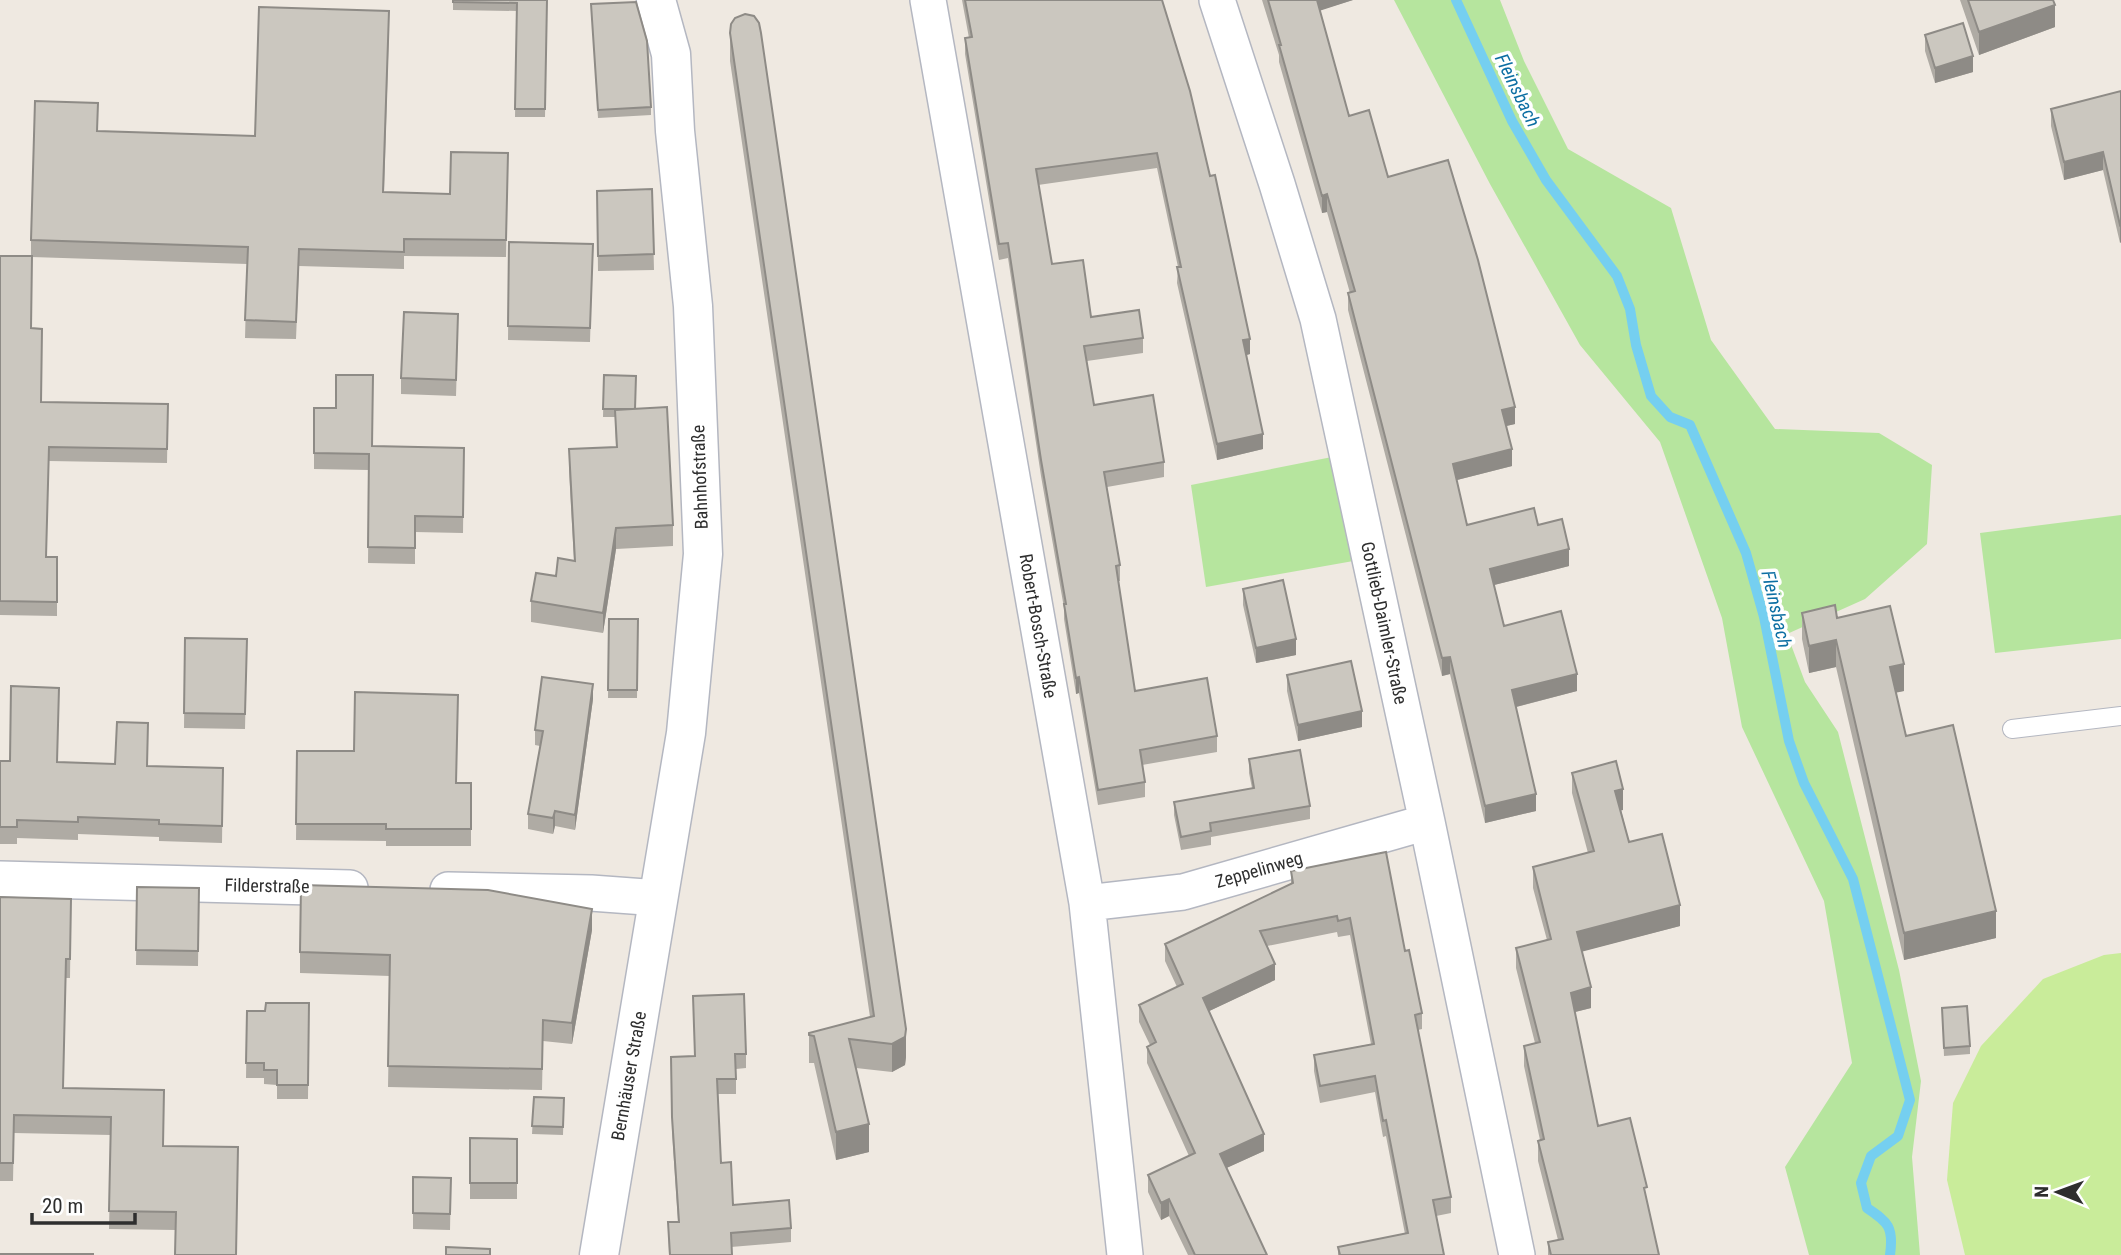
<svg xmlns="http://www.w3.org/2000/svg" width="2121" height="1255" viewBox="0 0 2121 1255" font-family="'Roboto Condensed',sans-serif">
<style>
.green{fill:#b6e59e}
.pitch{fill:#c9ec9a}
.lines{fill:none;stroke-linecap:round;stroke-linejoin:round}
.stream{stroke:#75cff0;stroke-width:10}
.lane-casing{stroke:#b4b7c1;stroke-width:20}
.street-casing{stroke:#b4b7c1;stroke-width:38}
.secondary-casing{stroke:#b4b7c1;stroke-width:41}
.lane{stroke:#fff;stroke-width:18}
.street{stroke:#fff;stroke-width:35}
.secondary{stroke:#fff;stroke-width:38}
.wall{fill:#afaba4}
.shaded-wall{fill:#8e8b86}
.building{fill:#cbc7bf;stroke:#8e8b86;stroke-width:2}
.labels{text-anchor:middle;stroke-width:7;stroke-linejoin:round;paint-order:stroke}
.street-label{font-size:18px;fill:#2e2e2e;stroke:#fff}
.water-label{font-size:19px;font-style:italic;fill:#0d6fa3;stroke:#fff}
</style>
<rect width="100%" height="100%" fill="#efe9e1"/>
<path class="green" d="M 1394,0 L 1500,0 L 1524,61 L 1568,149 L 1671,208 L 1711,340 L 1775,429 L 1879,433 L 1932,465 L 1927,544 L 1865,599 L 1787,634 L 1805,682 L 1838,732 L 1899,970 L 1921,1081 L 1912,1157 L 1920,1255 L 1809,1255 L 1785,1167 L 1852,1063 L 1824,901 L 1742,727 L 1722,618 L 1660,442 L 1580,345 L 1490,184 Z
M 1332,457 L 1359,560 L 1206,587 L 1191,485 Z
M 2121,515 L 2121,639 L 1995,653 L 1980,533 Z"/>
<path class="pitch" d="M 2121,953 L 2121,1255 L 1965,1255 L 1947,1180 L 1953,1103 L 1981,1046 L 2043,979 L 2104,955 Z"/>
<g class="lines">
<path class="stream" d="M 1456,0 L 1512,121 L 1546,180 L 1617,276 L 1630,309 L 1636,345 L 1651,396 L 1670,417 L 1690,425 L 1746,553 L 1764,617 L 1789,741 L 1804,783 L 1853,879 L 1910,1100 L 1898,1136 L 1871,1156 L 1861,1183 L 1867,1208 C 1888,1222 1894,1227 1890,1255"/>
<g class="lane-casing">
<path id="lane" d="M 2012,729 L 2121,716"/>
</g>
<g class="street-casing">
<path id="street" d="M 928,0 L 1087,903 L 1125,1255
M 1217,0 L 1277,184 L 1318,319 L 1427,822 L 1517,1255
M 0,879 L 350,888
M 448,890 L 591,893 L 659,898
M 1087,903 L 1183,892 L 1427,822"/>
</g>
<g class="secondary-casing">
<path id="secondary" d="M 599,1255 L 686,733 L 703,554 L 693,306 L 675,131 L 671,54 L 656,0"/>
</g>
<use href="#lane" class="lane"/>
<use href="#street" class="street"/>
<use href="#secondary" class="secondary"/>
</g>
<path class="wall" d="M 453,0 L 547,0 L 545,117 L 515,117 L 517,11 L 453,10 Z
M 962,0 L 1162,0 L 1250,354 L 1246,355 L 1263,449 L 1217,460 L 1177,283 L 1178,267 L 1157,168 L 1038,185 L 1052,264 L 1091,317 L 1143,338 L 1143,353 L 1087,361 L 1094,405 L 1164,462 L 1164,477 L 1107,487 L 1120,565 L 1120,581 L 1118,581 L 1135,691 L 1217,736 L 1217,752 L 1142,765 L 1145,782 L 1145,797 L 1098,805 L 1079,693 L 1076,694 L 1064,619 L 1064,608 L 1041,476 L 1008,258 L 999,260 L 965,54 L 965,38 L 969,38 Z
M 1262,0 L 1353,0 L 1320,10 L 1349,116 L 1388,177 L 1515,424 L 1506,426 L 1512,466 L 1457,480 L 1467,525 L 1538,525 L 1569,566 L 1494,585 L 1504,626 L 1577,691 L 1516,707 L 1536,811 L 1485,823 L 1450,674 L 1442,676 L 1348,310 L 1348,293 L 1350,293 L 1327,212 L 1322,213 L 1279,62 L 1279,55 Z
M 1960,0 L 2053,0 L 2055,27 L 1979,55 Z
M 591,4 L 651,107 L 651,115 L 598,118 Z
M 389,28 L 384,192 L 450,194 L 508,153 L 506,257 L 404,256 L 404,269 L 299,266 L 296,339 L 245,338 L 247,264 L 32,257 L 31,328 L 41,402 L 168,404 L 167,463 L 49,461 L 46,557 L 57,557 L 57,616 L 0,615 L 0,256 L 31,256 L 31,240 L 98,131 L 255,136 Z
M 730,33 L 906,1057 L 905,1065 L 892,1072 L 856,1068 L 869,1152 L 836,1160 L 814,1063 L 809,1063 L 809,1033 L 870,1017 L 730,61 Z
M 1925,35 L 1973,72 L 1935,83 L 1925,51 Z
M 2121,91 L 2121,242 L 2120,243 L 2103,170 L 2064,180 L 2051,126 L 2051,109 Z
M 652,189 L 654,270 L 598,271 L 597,191 Z
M 509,242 L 593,244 L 590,342 L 508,340 Z
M 458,329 L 456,396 L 401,394 L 401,378 Z
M 604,375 L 635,409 L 673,525 L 673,546 L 616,549 L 603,633 L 531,622 L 531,601 L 556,576 L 574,561 L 569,470 L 569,449 L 616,447 L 615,417 L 603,417 Z
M 314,408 L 372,446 L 464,448 L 463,533 L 415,532 L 415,564 L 368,563 L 369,470 L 314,469 Z
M 1243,589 L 1296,655 L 1256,663 L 1243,605 Z
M 1802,613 L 1837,618 L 1904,691 L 1896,692 L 1906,736 L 1996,938 L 1904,960 L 1836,667 L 1809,673 L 1802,639 Z
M 609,619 L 638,619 L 637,698 L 608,698 Z
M 185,638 L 247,639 L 245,729 L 184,728 Z
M 1287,675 L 1362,727 L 1298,741 L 1287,691 Z
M 593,699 L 575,830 L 555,826 L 553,834 L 528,829 L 528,814 L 540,746 L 535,745 L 535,730 Z
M 148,740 L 147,766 L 223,768 L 222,843 L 159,841 L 159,837 L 78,834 L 78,840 L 17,838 L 17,844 L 0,844 L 0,761 L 115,764 Z
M 297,751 L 457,783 L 471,783 L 471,846 L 386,846 L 386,841 L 296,840 Z
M 1249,759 L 1310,806 L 1310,819 L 1211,837 L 1211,845 L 1181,850 L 1174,815 L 1174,802 L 1252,788 L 1249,773 Z
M 1572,773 L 1623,810 L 1621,810 L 1629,842 L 1680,926 L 1582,951 L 1591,1008 L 1575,1012 L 1598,1126 L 1647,1201 L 1659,1255 L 1548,1255 L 1548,1242 L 1558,1240 L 1538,1161 L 1538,1141 L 1540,1140 L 1524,1066 L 1524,1046 L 1535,1043 L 1516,968 L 1516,948 L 1547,940 L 1533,888 L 1533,867 L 1588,853 L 1572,793 Z
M 1291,871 L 1405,951 L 1422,1013 L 1422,1029 L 1418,1030 L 1451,1197 L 1451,1213 L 1436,1216 L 1444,1255 L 1338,1255 L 1338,1247 L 1405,1234 L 1386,1136 L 1383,1137 L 1375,1092 L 1320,1103 L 1314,1071 L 1314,1055 L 1371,1044 L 1350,935 L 1338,937 L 1337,932 L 1267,946 L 1275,980 L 1209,1011 L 1264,1151 L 1226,1168 L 1267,1255 L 1188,1255 L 1169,1216 L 1161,1220 L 1148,1192 L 1148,1175 L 1189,1156 L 1147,1063 L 1147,1047 L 1150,1045 L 1139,1022 L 1139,1005 L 1177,987 L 1165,961 L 1165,944 L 1291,884 Z
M 137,887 L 199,888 L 198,966 L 136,965 Z
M 0,897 L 71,899 L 70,978 L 66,978 L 63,1088 L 164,1146 L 238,1147 L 176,1230 L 109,1229 L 111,1135 L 14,1133 L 13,1181 L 0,1181 Z
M 592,930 L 572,1044 L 543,1041 L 542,1090 L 388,1087 L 390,976 L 300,973 L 300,952 Z
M 309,1003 L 308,1099 L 277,1099 L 277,1085 L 264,1084 L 264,1078 L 246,1078 L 247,1011 L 265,1011 Z
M 1942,1008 L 1970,1046 L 1970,1054 L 1944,1056 Z
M 746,1054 L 746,1068 L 736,1069 L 736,1094 L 718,1094 L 721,1163 L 733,1205 L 791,1228 L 791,1242 L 731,1247 L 732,1255 L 669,1255 L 668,1222 L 678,1222 L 672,1132 L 671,1057 Z
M 534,1097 L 564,1098 L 563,1135 L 532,1134 Z
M 470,1138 L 517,1139 L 517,1199 L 470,1199 Z
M 413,1177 L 451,1178 L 450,1230 L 413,1229 Z"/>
<path class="shaded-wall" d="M 1316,0 L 1353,0 L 1316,12 Z
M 2055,5 L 2055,27 L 1979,55 L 1979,32 Z
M 1973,56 L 1973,72 L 1935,83 L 1935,68 Z
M 2103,152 L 2103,170 L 2064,180 L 2064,162 Z
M 1327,194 L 1327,212 L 1322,213 L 1322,196 Z
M 2121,224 L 2121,242 L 2120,243 L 2120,225 Z
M 1250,339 L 1250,354 L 1243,356 L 1243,340 Z
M 1515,407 L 1515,424 L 1502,427 L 1502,410 Z
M 1263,434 L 1263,449 L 1217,460 L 1217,444 Z
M 1512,449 L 1512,466 L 1453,481 L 1453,464 Z
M 616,528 L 616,549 L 603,633 L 603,613 Z
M 1569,549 L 1569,566 L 1490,586 L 1490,569 Z
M 1296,639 L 1296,655 L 1256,663 L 1256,648 Z
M 1836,640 L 1836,667 L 1809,673 L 1809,646 Z
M 1450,657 L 1450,674 L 1442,676 L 1442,658 Z
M 1904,664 L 1904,691 L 1890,694 L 1890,667 Z
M 1577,674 L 1577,691 L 1512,708 L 1512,690 Z
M 1079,677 L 1079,693 L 1076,694 L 1076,678 Z
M 593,684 L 593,699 L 575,830 L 575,815 Z
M 1362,711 L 1362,727 L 1298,741 L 1298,725 Z
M 1623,789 L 1623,810 L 1615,812 L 1615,791 Z
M 1536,794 L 1536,811 L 1485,823 L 1485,806 Z
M 555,811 L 555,826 L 553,834 L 553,818 Z
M 1680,905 L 1680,926 L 1577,953 L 1577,932 Z
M 592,909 L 592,930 L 572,1044 L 572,1023 Z
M 1996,911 L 1996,938 L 1904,960 L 1904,933 Z
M 1275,964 L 1275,980 L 1203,1014 L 1203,998 Z
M 1591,987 L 1591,1008 L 1571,1013 L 1571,993 Z
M 906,1029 L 906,1057 L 905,1065 L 892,1072 L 892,1044 Z
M 869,1124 L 869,1152 L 836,1160 L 836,1132 Z
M 1264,1134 L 1264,1151 L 1220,1171 L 1220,1154 Z
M 1169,1199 L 1169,1216 L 1161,1220 L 1161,1203 Z"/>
<path class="building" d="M 453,0 L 547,0 L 545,109 L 515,109 L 517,3 L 453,2 Z
M 965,0 L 1162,0 L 1190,91 L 1210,176 L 1215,175 L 1250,339 L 1243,340 L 1263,434 L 1217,444 L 1177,267 L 1181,267 L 1157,153 L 1036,169 L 1052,264 L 1083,260 L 1091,317 L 1139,310 L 1143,338 L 1084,346 L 1094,405 L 1153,395 L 1164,462 L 1104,472 L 1120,565 L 1116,566 L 1135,691 L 1207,678 L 1217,736 L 1140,750 L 1145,782 L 1098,790 L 1079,677 L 1076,678 L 1064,604 L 1066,604 L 1041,460 L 1008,243 L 999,244 L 965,38 L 972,37 Z
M 1268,0 L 1317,0 L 1349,116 L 1369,110 L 1388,177 L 1448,160 L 1478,260 L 1515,407 L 1502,410 L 1512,449 L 1453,464 L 1467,525 L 1534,508 L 1538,525 L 1562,519 L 1569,549 L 1490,569 L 1504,626 L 1561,611 L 1577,674 L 1512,690 L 1536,794 L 1485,806 L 1450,657 L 1442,658 L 1348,293 L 1355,291 L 1327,194 L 1322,196 L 1279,45 L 1281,45 Z
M 1968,0 L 2053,0 L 2055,5 L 1979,32 Z
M 636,2 L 647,41 L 651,107 L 598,110 L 591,4 Z
M 259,7 L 389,11 L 383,192 L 450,194 L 451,152 L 508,153 L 506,240 L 404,239 L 404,252 L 299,249 L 296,322 L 245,320 L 248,247 L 31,240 L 35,101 L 98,103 L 97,131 L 255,136 Z
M 745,14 L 754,16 L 759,23 L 761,33 L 906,1029 L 905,1037 L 892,1044 L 849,1039 L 869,1124 L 836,1132 L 814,1036 L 809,1035 L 809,1033 L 874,1016 L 730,33 L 731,24 L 735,18 Z
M 1963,23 L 1973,56 L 1935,68 L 1925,35 Z
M 2121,91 L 2121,224 L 2120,225 L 2103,152 L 2064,162 L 2051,109 Z
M 652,189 L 654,254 L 598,256 L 597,191 Z
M 509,242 L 593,244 L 590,328 L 508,326 Z
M 0,256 L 32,256 L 31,328 L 42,329 L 41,402 L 168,404 L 167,449 L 49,447 L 46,557 L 57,557 L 57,602 L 0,601 Z
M 404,312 L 458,314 L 456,380 L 401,378 Z
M 336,375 L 373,375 L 372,446 L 464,448 L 463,517 L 415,516 L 415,548 L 368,547 L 369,454 L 314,453 L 314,408 L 336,408 Z
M 604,375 L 636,376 L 635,409 L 603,409 Z
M 667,407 L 673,525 L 616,528 L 603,613 L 531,601 L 536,573 L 556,576 L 558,558 L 575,561 L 569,449 L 617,447 L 615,410 Z
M 1283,580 L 1296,639 L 1256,648 L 1243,589 Z
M 1835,605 L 1837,618 L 1890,606 L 1904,664 L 1890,667 L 1906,736 L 1953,725 L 1996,911 L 1904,933 L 1836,640 L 1809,646 L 1802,613 Z
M 609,619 L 638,619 L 637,690 L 608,690 Z
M 185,638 L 247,639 L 245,714 L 184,713 Z
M 1351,661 L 1362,711 L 1298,725 L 1287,675 Z
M 542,677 L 593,684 L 575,815 L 555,811 L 553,818 L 528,814 L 543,731 L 535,730 Z
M 11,686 L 59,688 L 57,762 L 115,764 L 117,722 L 148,723 L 147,766 L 223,768 L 222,826 L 159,824 L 159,820 L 78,817 L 78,822 L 17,820 L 17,827 L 0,827 L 0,761 L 10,761 Z
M 355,692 L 458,695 L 456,783 L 471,783 L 471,829 L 386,829 L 386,824 L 296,824 L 297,751 L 354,751 Z
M 1300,750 L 1310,806 L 1210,823 L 1211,831 L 1181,837 L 1174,802 L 1254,788 L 1249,759 Z
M 1616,761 L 1623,789 L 1615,791 L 1629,842 L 1662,834 L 1680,905 L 1577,932 L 1591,987 L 1571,993 L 1598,1126 L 1630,1118 L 1647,1187 L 1644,1188 L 1659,1255 L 1551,1255 L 1548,1242 L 1563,1239 L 1538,1141 L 1544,1139 L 1524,1046 L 1540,1042 L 1516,948 L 1551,939 L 1533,867 L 1594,851 L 1572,773 Z
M 1386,852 L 1405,951 L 1409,950 L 1422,1013 L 1415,1015 L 1451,1197 L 1433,1200 L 1444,1255 L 1340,1255 L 1338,1247 L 1408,1233 L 1386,1120 L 1383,1121 L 1375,1076 L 1320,1086 L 1314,1055 L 1374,1044 L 1350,918 L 1338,921 L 1337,916 L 1260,931 L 1275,964 L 1203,998 L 1264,1134 L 1220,1154 L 1267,1255 L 1195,1255 L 1169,1199 L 1161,1203 L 1148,1175 L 1195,1153 L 1147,1047 L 1156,1042 L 1139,1005 L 1183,984 L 1165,944 L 1293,883 L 1291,871 Z
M 301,885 L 488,890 L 592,909 L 572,1023 L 543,1020 L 542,1069 L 388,1066 L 390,955 L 300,952 Z
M 137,887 L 199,888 L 198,951 L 136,950 Z
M 0,897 L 71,899 L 70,959 L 66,959 L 63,1088 L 164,1090 L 163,1146 L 238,1147 L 236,1255 L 175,1255 L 176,1212 L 109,1211 L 111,1117 L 14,1115 L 13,1163 L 0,1163 Z
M 744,994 L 746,1054 L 735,1054 L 736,1079 L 717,1079 L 721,1163 L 731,1162 L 733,1205 L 789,1200 L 791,1228 L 731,1233 L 732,1255 L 670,1255 L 668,1222 L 679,1222 L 672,1117 L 671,1057 L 695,1056 L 693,996 Z
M 266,1003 L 309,1003 L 308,1085 L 277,1085 L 277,1070 L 264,1070 L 264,1063 L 246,1063 L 247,1011 L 265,1011 Z
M 1967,1006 L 1970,1046 L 1944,1048 L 1942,1008 Z
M 534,1097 L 564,1098 L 563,1127 L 532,1126 Z
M 470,1138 L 517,1139 L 517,1183 L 470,1183 Z
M 413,1177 L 451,1178 L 450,1214 L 413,1213 Z
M 446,1247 L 490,1249 L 490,1255 L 446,1255 Z
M 0,1254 L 93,1254 L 93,1255 L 0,1255 Z"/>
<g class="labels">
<g class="street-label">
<text transform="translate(700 477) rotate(-92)" y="6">Bahnhofstraße</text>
<text transform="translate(1384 623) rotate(78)" y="6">Gottlieb-Daimler-Straße</text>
<text transform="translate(1038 626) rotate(80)" y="6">Robert-Bosch-Straße</text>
<text transform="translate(1259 870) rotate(-16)" y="6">Zeppelinweg</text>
<text transform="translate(267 886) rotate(1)" y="6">Filderstraße</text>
<text transform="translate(629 1076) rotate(-80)" y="6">Bernhäuser Straße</text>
</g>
<g class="water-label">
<text transform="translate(1518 90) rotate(64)" y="7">Fleinsbach</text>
<text transform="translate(1777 609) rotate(77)" y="7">Fleinsbach</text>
</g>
</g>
<g transform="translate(2058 1192) rotate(271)" stroke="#ffffff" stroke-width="5" paint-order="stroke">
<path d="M0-5L12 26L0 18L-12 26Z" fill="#2e2e2e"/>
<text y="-10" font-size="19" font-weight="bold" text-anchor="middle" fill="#2e2e2e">N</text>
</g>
<path d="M32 1213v10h103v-10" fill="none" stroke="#2e2e2e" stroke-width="3.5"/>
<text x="42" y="1213" font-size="21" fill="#2e2e2e" stroke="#ffffff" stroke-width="5" paint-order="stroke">20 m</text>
</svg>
